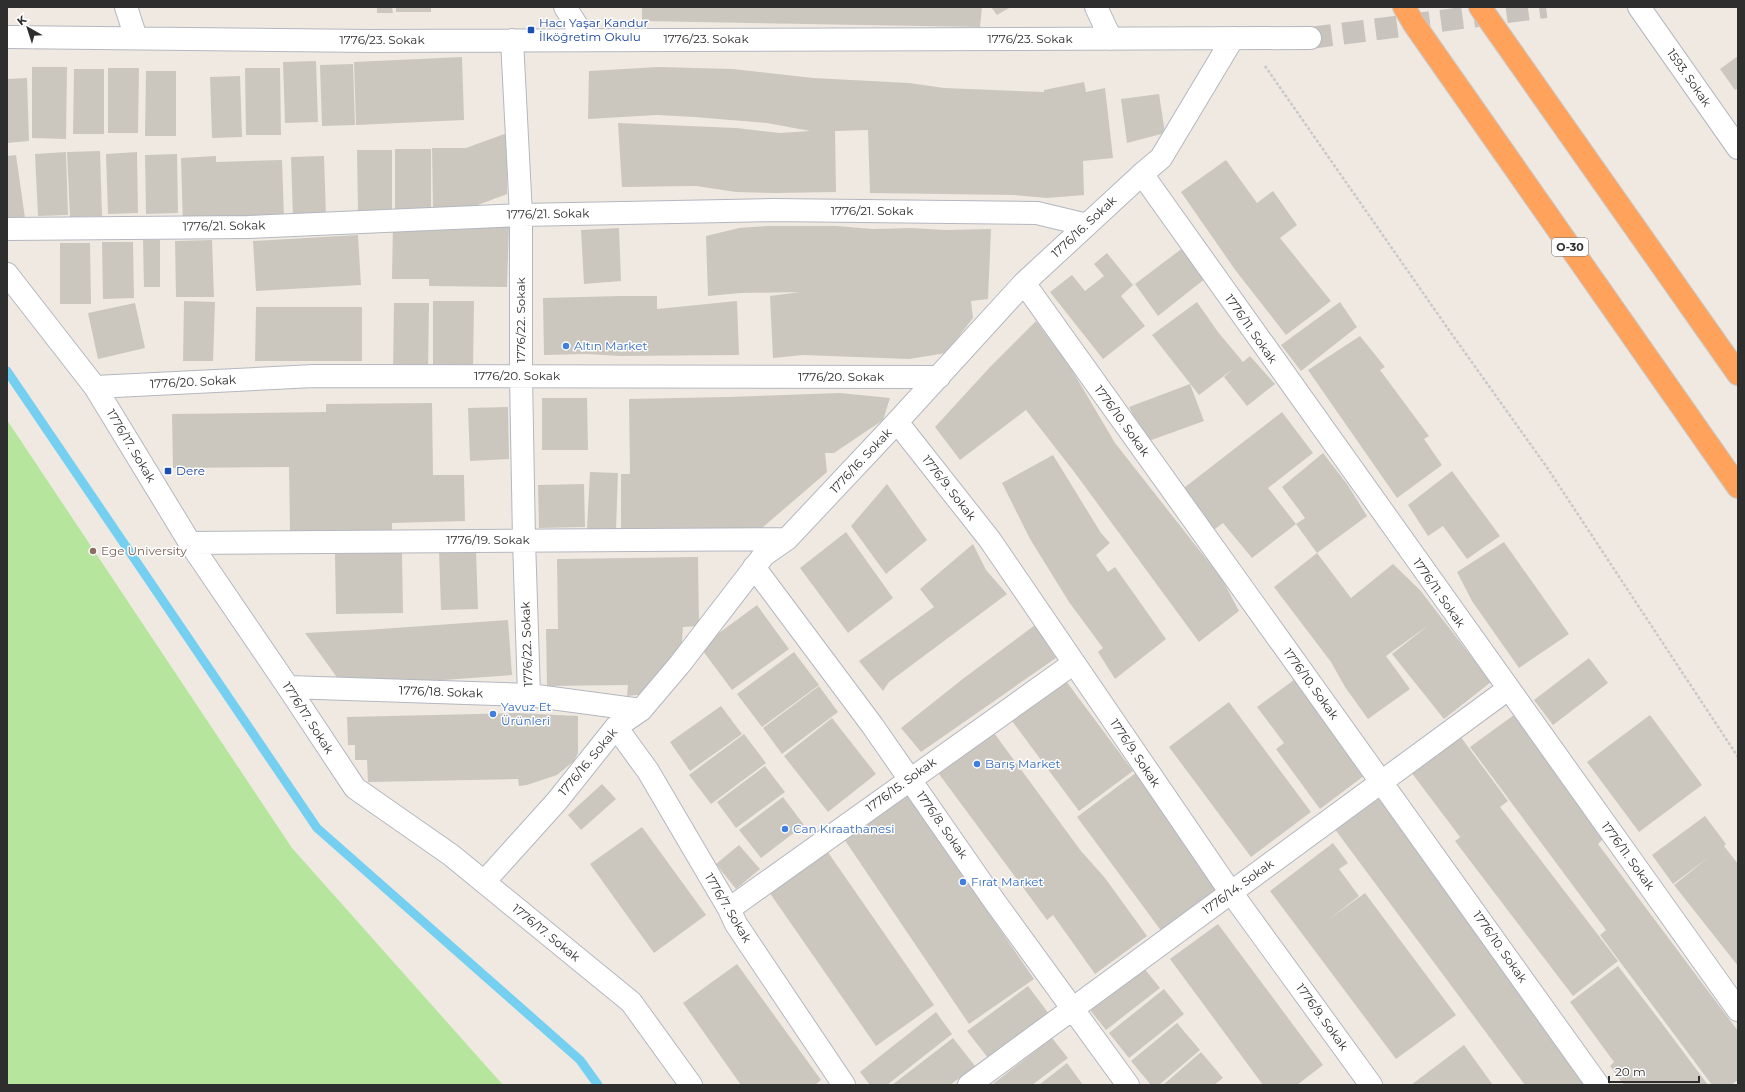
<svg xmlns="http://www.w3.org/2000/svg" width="1745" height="1092" viewBox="0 0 1745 1092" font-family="Montserrat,sans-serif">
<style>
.green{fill:#b6e59e}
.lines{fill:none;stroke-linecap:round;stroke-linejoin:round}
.stream{stroke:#75cff0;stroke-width:9}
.building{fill:#cbc7bf}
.minor-tunnel{stroke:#c8c4bd;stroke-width:22;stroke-dasharray:22 11;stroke-linecap:butt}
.minor-casing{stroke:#b4b7c1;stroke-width:24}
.highway-casing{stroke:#c9c9c9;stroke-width:24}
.path{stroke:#c9c9c9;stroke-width:2.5;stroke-dasharray:3 2;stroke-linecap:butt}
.minor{stroke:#fff;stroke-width:22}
.highway{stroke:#ffa35c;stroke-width:22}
.transit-dot{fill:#1a4fb4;stroke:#fff;stroke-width:1.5}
.shop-dot{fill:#3f7fe0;stroke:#fff;stroke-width:1.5}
.education-dot{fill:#8d6e63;stroke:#fff;stroke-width:1.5}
.labels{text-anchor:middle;stroke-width:3;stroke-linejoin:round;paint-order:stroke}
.shield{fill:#fff;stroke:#6d6d6d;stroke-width:1}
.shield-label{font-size:11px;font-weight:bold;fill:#2e2e2e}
.transit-label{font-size:12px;fill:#164399;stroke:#fff;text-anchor:start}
.street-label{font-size:12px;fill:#2e2e2e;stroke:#fff}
.shop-label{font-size:12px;fill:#366cbe;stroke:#fff;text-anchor:start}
.education-label{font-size:12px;fill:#785e54;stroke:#fff;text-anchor:start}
</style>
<rect width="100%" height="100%" fill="#efe9e1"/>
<path class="green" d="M 7,420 L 292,848 L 503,1085 L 7,1085 Z"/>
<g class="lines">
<path class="stream" d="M 7,371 L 317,828 L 580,1060 L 598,1085"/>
</g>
<path class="building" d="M 377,7 L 392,7 L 393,13 L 377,13 Z
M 396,7 L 431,7 L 431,12 L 396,12 Z
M 642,7 L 982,7 L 980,27 L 642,21 Z
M 991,7 L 1011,7 L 997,15 Z
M 1738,56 L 1738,88 L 1735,90 L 1720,69 Z
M 462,57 L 464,120 L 356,125 L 354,62 Z
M 316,61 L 318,122 L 285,123 L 283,62 Z
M 353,64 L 355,125 L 322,126 L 320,65 Z
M 32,67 L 67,67 L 66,139 L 32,138 Z
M 658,67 L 733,69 L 813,78 L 909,83 L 944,88 L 1044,92 L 1044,90 L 1084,82 L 1086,92 L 1105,88 L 1113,158 L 1083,161 L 1084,195 L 1047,198 L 1014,195 L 870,193 L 868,130 L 835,131 L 836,192 L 775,193 L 736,192 L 696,186 L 622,187 L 618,123 L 736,128 L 780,133 L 810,131 L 767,123 L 694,117 L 657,115 L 588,119 L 589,71 Z
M 108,68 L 139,68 L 138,133 L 108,133 Z
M 245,68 L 280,68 L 281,135 L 246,135 Z
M 74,69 L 104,69 L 104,134 L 73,134 Z
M 146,71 L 176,71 L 176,136 L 145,136 Z
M 240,76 L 242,137 L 212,138 L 210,77 Z
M 27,78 L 29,141 L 7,143 L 7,79 Z
M 1159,94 L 1165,133 L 1127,143 L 1121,99 Z
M 507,133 L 507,194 L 467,209 L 433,209 L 432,148 L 466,148 Z
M 395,149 L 431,149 L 431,209 L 395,210 Z
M 357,150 L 392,150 L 392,210 L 358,211 Z
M 100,151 L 102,216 L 70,217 L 67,152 Z
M 66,152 L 68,215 L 38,216 L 35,154 Z
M 137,152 L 138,213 L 108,214 L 106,154 Z
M 177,154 L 178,213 L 146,214 L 145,155 Z
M 16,155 L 25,218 L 7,220 L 7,156 Z
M 216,156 L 216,162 L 282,160 L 284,218 L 183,225 L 181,158 Z
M 324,156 L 326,217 L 293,219 L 291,157 Z
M 1226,160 L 1257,203 L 1273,191 L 1297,225 L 1280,238 L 1331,301 L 1286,335 L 1236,271 L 1181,192 Z
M 393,223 L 509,225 L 507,287 L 429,286 L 429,279 L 392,279 Z
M 767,226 L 836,226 L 873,229 L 911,228 L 946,230 L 991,229 L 988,299 L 971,301 L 973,318 L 946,353 L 909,359 L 803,355 L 773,358 L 770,296 L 800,292 L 741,293 L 708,296 L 706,236 L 739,228 Z
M 619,228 L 621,281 L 584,284 L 581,230 Z
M 358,235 L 361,285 L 256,291 L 253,241 Z
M 143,240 L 160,240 L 160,287 L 144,287 Z
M 212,240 L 214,297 L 176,297 L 175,241 Z
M 102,242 L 133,242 L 134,298 L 103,299 Z
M 60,243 L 90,243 L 91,304 L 60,304 Z
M 1184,247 L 1206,278 L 1158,316 L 1135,284 Z
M 1107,253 L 1133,285 L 1121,296 L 1145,326 L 1103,359 L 1050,292 L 1072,275 L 1085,291 L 1104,276 L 1094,264 Z
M 621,296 L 657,296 L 657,309 L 737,301 L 739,355 L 620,356 L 587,354 L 544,355 L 543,298 Z
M 184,301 L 215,302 L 213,361 L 183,361 Z
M 433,301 L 474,301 L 473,370 L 433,370 Z
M 1197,302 L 1218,332 L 1243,362 L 1250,356 L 1275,384 L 1247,406 L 1224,377 L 1233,369 L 1199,395 L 1152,335 Z
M 1340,302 L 1357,327 L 1301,371 L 1281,345 Z
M 135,303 L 145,348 L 98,359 L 88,313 Z
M 394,303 L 429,303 L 428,373 L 393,372 Z
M 256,307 L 362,307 L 362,361 L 255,361 Z
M 1036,321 L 1069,365 L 1115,443 L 1222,579 L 1239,611 L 1199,642 L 1075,473 L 1026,410 L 960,460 L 935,427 L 991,366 Z
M 1360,336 L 1385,367 L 1380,370 L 1429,436 L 1424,439 L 1442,465 L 1397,498 L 1308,370 Z
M 1190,384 L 1204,421 L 1146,442 L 1129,407 Z
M 840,393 L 890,398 L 883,420 L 834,453 L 825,453 L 827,472 L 762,528 L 621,530 L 621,474 L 630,474 L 629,399 L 727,397 Z
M 542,398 L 587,398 L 588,450 L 542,450 Z
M 432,403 L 433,475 L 464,475 L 465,521 L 392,523 L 392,531 L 290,532 L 289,467 L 173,468 L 172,414 L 326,412 L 326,404 Z
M 508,407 L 509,459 L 470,461 L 468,408 Z
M 1282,412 L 1313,453 L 1268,488 L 1296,524 L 1252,558 L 1223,523 L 1212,531 L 1180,491 Z
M 1323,453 L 1347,484 L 1367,516 L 1317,553 L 1351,598 L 1393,564 L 1420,590 L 1491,682 L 1444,719 L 1392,654 L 1430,624 L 1386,656 L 1410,689 L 1368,719 L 1345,687 L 1331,662 L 1274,587 L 1317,553 L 1296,524 L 1305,518 L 1282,487 Z
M 1053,455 L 1101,533 L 1110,543 L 1096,555 L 1108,572 L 1115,567 L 1166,639 L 1115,679 L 1098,652 L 1103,648 L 1069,602 L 1030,539 L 1002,483 Z
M 1452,471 L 1500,536 L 1467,559 L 1443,526 L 1428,536 L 1408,505 Z
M 590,472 L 618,473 L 616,530 L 587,529 Z
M 584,484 L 585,527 L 539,528 L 538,485 Z
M 887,484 L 927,540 L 886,574 L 851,526 Z
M 846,532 L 893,598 L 848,633 L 800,568 Z
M 1504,542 L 1569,634 L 1519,668 L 1472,601 L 1457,572 Z
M 973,544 L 986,570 L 1007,594 L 889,682 L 883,691 L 859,661 L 934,607 L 920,589 Z
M 476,550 L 478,609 L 441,610 L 439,551 Z
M 402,552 L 403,613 L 336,614 L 335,554 Z
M 698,557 L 699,626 L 683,627 L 681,656 L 646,694 L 627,696 L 628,685 L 547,686 L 546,629 L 558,629 L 557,559 Z
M 757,605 L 789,649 L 732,690 L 700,647 Z
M 508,620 L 512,675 L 402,683 L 341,683 L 305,633 L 366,630 Z
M 1035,625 L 1056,658 L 921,752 L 901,728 L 964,678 Z
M 794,652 L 819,685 L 762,727 L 737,694 Z
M 1589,658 L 1608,683 L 1553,725 L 1534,700 Z
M 1298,677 L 1369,772 L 1320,809 L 1276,749 L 1284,743 L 1257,707 Z
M 1066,681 L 1133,771 L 1079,811 L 1012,721 Z
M 819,686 L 838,712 L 782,754 L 763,728 Z
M 1229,702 L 1311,812 L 1251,857 L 1169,747 Z
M 721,706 L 742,734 L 690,771 L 670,742 Z
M 517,713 L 578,716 L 578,753 L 574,761 L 557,775 L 527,785 L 519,786 L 518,779 L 368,782 L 367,760 L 355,760 L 355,745 L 348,745 L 347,717 Z
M 1514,715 L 1605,837 L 1598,844 L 1738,1031 L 1738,1080 L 1731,1085 L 1712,1085 L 1600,935 L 1606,930 L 1470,747 Z
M 1650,715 L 1702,785 L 1639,832 L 1587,762 Z
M 832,718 L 876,774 L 828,812 L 784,756 Z
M 994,733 L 1081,851 L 1105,878 L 1147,936 L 1095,974 L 1053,915 L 1047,920 L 939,774 Z
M 744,734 L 766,763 L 711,804 L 689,775 Z
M 1460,736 L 1508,801 L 1500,807 L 1618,961 L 1573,996 L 1455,841 L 1467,832 L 1460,837 L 1411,772 Z
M 765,766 L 785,792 L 736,828 L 717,802 Z
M 1137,772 L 1223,893 L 1165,936 L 1077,817 Z
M 602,784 L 616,799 L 581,830 L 568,815 Z
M 906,792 L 1034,979 L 969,1024 L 842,836 Z
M 1380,793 L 1590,1085 L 1525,1085 L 1334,828 Z
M 783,797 L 804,825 L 761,858 L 739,830 Z
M 1705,816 L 1726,844 L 1724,846 L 1738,864 L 1738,966 L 1674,885 L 1709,857 L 1673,884 L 1652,855 Z
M 642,827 L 706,915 L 654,953 L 590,864 Z
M 1333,843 L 1348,863 L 1339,869 L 1359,896 L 1328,920 L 1365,893 L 1456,1015 L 1396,1059 L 1270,891 Z
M 739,845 L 760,869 L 736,889 L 716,864 Z
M 825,848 L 934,1005 L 876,1046 L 767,889 Z
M 1218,924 L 1323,1065 L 1297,1085 L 1263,1085 L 1170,959 Z
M 737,964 L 821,1080 L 815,1085 L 741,1085 L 683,1003 Z
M 1618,966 L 1664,1026 L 1708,1085 L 1624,1085 L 1610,1066 L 1614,1062 L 1570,1002 Z
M 1144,968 L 1160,988 L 1106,1030 L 1090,1010 Z
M 1028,986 L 1052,1018 L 992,1063 L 967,1031 Z
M 1164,989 L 1184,1014 L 1129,1058 L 1109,1033 Z
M 936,1012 L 952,1034 L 887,1085 L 870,1085 L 860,1072 Z
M 1177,1023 L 1200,1050 L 1159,1085 L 1151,1085 L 1131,1061 Z
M 953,1038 L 975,1066 L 950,1085 L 892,1085 Z
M 1052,1038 L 1068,1058 L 1032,1085 L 994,1085 L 993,1084 Z
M 1464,1045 L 1493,1085 L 1411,1085 Z
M 1201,1052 L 1223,1078 L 1214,1085 L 1163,1085 Z
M 1067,1063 L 1083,1085 L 1039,1085 Z"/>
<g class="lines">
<path class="minor-tunnel" d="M 1310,38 L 1546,7"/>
<g class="minor-casing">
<path id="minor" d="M 126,7 L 136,38
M 565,7 L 586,40
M 1096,7 L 1111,39
M 1639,7 L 1738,148
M 7,37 L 372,41 L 1310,38
M 512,40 L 521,215 L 521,376 L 524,540 L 529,695
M 1142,174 L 1738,1010
M 7,229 L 248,227 L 521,215 L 772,210 L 1037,213 L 1087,225
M 7,274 L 95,387 L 190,543 L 288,687 L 355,788 L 451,855 L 631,1002 L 691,1085
M 1024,283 L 1598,1085
M 95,387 L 314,376 L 939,377
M 897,422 L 990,540 L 1225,884 L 1371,1085
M 190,543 L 787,539
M 754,567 L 872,725 L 995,902 L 1128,1085
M 288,687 L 529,695 L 641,710
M 616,727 L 648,771 L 729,909 L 736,924 L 844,1085
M 484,882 L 557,801 L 616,727 L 641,710 L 680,664 L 764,555 L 787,539 L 897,422 L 1024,283 L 1142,174 L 1161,158 L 1233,38
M 729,909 L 1074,663
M 969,1085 L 1508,689"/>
</g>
<g class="highway-casing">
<path id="highway" d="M 1404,7 L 1414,24 L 1738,487
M 1480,7 L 1738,374"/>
</g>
<path class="path" d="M 1265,66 L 1451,333 L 1546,466 L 1738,757"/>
<use href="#minor" class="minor"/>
<use href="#highway" class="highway"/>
</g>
<g class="transit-dot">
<rect x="527" y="26" width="8" height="8" rx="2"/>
<rect x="164" y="467" width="8" height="8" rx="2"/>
</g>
<g class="shop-dot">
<circle cx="566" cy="346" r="4"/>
<circle cx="493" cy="714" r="4"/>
<circle cx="977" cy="764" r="4"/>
<circle cx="785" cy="829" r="4"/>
<circle cx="963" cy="882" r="4"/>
</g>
<circle class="education-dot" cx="93" cy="551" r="4"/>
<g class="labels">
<rect class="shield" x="1552" y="238" width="36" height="18" rx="3"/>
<g class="shield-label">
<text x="1570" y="251">O-30</text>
</g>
<g class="transit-label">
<text x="539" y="27">Hacı Yaşar Kandur<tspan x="539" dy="14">İlköğretim Okulu</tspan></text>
<text x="176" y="475">Dere</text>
</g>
<g class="street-label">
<text x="706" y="43">1776/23. Sokak</text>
<text x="1030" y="43">1776/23. Sokak</text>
<text x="382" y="44">1776/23. Sokak</text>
<text transform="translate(1689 78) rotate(55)" y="4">1593. Sokak</text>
<text x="872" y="215">1776/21. Sokak</text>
<text transform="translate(548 214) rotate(-1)" y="4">1776/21. Sokak</text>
<text transform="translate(224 226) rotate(-1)" y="4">1776/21. Sokak</text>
<text transform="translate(1084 227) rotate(-43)" y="4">1776/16. Sokak</text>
<text transform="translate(521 320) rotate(-90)" y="4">1776/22. Sokak</text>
<text transform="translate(1251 329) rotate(55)" y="4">1776/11. Sokak</text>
<text x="517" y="380">1776/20. Sokak</text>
<text x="841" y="381">1776/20. Sokak</text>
<text transform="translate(193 382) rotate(-3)" y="4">1776/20. Sokak</text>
<text transform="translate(1122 421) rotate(54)" y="4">1776/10. Sokak</text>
<text transform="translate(131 446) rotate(59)" y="4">1776/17. Sokak</text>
<text transform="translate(861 461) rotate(-47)" y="4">1776/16. Sokak</text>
<text transform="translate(949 488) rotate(52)" y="4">1776/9. Sokak</text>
<text x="488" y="544">1776/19. Sokak</text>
<text transform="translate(1439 593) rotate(55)" y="4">1776/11. Sokak</text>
<text transform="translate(527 644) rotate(-92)" y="4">1776/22. Sokak</text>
<text transform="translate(1311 684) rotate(54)" y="4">1776/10. Sokak</text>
<text transform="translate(441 692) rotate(2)" y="4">1776/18. Sokak</text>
<text transform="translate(308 718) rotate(57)" y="4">1776/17. Sokak</text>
<text transform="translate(1135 753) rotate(56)" y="4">1776/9. Sokak</text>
<text transform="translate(588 762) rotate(-50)" y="4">1776/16. Sokak</text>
<text transform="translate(901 785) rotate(-36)" y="4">1776/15. Sokak</text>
<text transform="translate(942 825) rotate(55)" y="4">1776/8. Sokak</text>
<text transform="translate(1628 856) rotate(54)" y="4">1776/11. Sokak</text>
<text transform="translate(1238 887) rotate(-36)" y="4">1776/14. Sokak</text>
<text transform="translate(728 908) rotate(59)" y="4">1776/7. Sokak</text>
<text transform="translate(546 933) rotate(39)" y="4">1776/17. Sokak</text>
<text transform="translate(1500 947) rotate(55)" y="4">1776/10. Sokak</text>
<text transform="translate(1322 1017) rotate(54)" y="4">1776/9. Sokak</text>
</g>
<g class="shop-label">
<text x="574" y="350">Altın Market</text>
<text x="501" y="711">Yavuz Et<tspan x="501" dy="14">Ürünleri</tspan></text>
<text x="985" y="768">Barış Market</text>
<text x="793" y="833">Can Kıraathanesi</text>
<text x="971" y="886">Fırat Market</text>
</g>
<g class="education-label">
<text x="101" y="555">Ege University</text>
</g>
</g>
<rect width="1745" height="1092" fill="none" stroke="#2e2e2e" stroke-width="16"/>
<g transform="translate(28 28) rotate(321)" stroke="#ffffff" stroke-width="3" paint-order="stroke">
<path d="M0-3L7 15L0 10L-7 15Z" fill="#2e2e2e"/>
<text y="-6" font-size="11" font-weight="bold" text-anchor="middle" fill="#2e2e2e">K</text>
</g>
<path d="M1609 1076v6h90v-6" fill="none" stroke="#2e2e2e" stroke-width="2"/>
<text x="1615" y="1076" font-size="12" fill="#2e2e2e" stroke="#ffffff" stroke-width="3" paint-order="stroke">20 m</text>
</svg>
